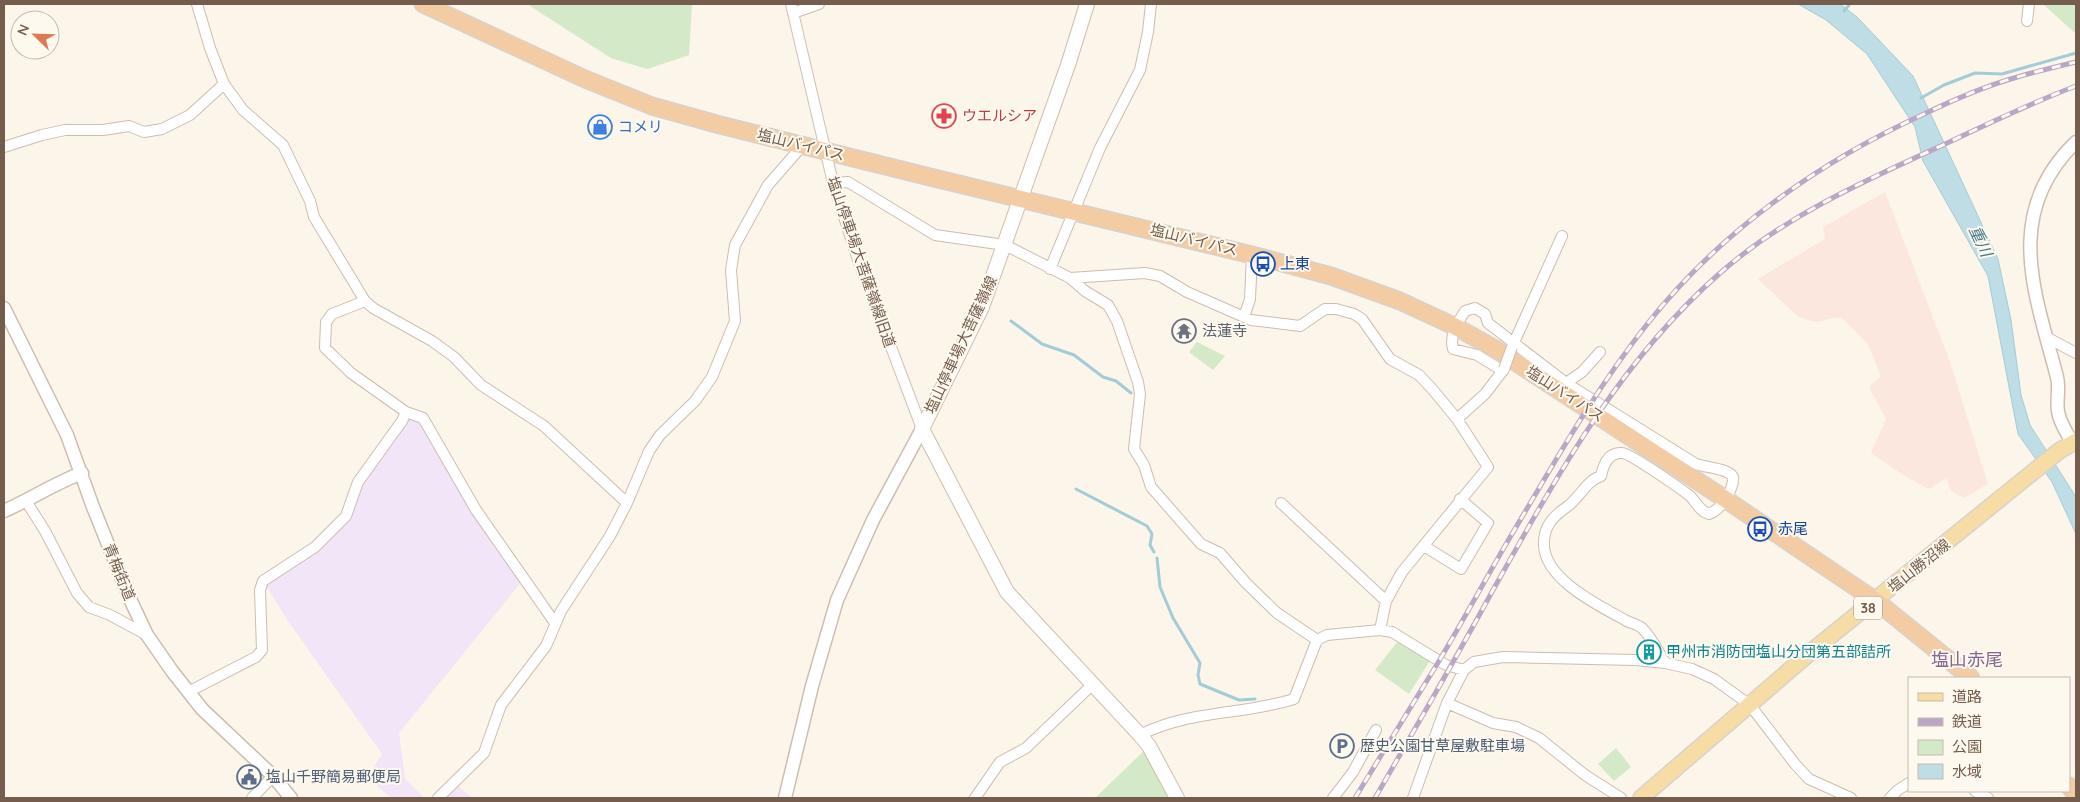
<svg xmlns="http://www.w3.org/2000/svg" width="2080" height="802" viewBox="0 0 2080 802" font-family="Quicksand,'Noto Sans JP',sans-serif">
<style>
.commercial{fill:#fbe7dd}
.education{fill:#f2e5f8}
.green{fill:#d3e9c7}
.water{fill:#bedde5;stroke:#a4ccd6}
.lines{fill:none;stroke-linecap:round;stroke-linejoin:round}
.stream{stroke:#a4ccd6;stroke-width:3}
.minor-casing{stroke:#cdbdaf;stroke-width:12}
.tertiary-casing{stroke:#cdbdaf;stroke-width:15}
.secondary-casing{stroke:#d0beac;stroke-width:16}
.primary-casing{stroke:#d8d2cd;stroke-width:18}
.trunk-casing{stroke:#d8d2cd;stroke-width:19}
.minor{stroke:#fff;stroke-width:10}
.tertiary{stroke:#fff;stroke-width:12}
.secondary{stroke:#fff;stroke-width:14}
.primary{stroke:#f6dca5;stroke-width:15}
.trunk{stroke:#f4cca4;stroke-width:16}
.rail-casing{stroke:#b9a7c5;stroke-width:5}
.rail{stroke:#fef9ef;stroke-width:3;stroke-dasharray:9;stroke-linecap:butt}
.minor-bridge-casing{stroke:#cdbdaf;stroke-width:12;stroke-linecap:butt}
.minor-bridge{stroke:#fff;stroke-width:10}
.labels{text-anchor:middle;stroke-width:4;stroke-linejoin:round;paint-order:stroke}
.shield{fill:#fef9ef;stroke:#9e8c7e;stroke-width:1}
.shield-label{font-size:14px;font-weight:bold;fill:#755d4d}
.health-label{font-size:15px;fill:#be3a42;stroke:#fef9ef;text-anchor:start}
.shop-label{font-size:15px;fill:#366cbe;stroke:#fef9ef;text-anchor:start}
.street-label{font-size:15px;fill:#755d4d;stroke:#fef9ef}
.transit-label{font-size:15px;fill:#164399;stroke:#fef9ef;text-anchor:start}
.worship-label{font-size:15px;fill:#5b616d;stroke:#fef9ef;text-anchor:start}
.culture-label{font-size:15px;fill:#0d838f;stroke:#fef9ef;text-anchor:start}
.service-label{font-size:15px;fill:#4e5e75;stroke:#fef9ef;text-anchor:start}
.water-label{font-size:16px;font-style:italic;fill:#477a87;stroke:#fef9ef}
.quarter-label{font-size:18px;fill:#846691;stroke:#fef9ef}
</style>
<rect width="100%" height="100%" fill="#fcf5e9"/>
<path class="commercial" d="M 1885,192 L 1950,362 L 1988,484 L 1964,498 L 1951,491 L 1946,478 L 1929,489 L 1903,475 L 1871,453 L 1886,419 L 1869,387 L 1881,376 L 1868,344 L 1842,318 L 1833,318 L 1818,322 L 1807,320 L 1796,315 L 1758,279 L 1825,239 L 1823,227 Z"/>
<path class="education" d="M 423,418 L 523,580 L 399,733 L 405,778 L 424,798 L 391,798 L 367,777 L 382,754 L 288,621 L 263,581 L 316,547 L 346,516 L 358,482 L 402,421 Z
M 455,783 L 472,798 L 438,798 Z"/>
<path class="green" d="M 527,4 L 692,4 L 689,55 L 647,69 L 611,58 Z
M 2043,4 L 2076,4 L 2076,34 Z
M 1197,342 L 1225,356 L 1213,370 L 1189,352 Z
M 1398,641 L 1431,659 L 1409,694 L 1375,670 Z
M 1149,746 L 1177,798 L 1095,798 Z
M 1616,748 L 1631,767 L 1614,781 L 1598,764 Z"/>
<path class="water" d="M 1798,4 L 1840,4 L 1857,17 L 1913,76 L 1998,259 L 2011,320 L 2021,395 L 2030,425 L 2076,497 L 2076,534 L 2052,482 L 2018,434 L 1988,276 L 1923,161 L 1915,127 L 1867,54 L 1826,20 Z"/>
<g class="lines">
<path class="stream" d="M 1844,11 L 1850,4
M 1921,98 L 1944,85 L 1975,73 L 2002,74 L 2076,53
M 1011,321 L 1042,344 L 1074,355 L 1103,377 L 1116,381 L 1131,393
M 1076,489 L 1147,526 L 1152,534 L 1150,545 L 1154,552
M 1157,558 L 1160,587 L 1173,618 L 1200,663 L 1198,675 L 1200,684 L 1239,700 L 1255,699"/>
<g class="minor-casing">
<path id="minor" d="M 197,4 L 210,48 L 224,84 L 243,110 L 283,145 L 310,201 L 314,217 L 365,301 L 373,308 L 432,341 L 454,357 L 481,385 L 544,426 L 627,503
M 791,4 L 833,183 L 857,257 L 922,429
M 793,13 L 819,4
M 2027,21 L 2029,4
M 4,147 L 42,135 L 65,130 L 103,130 L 129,126 L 144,132 L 162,129 L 190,115 L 224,84
M 833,183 L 848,182 L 935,235 L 1005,245 L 1070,278 L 1145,273 L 1160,276 L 1187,292 L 1251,320 L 1300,326 L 1325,309 L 1336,309 L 1354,314 L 1362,319 L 1390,359 L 1419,375 L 1433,390 L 1457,419 L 1488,467 L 1402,572 L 1386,601 L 1380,630
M 1050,269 L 1100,148 L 1140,70 L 1148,32 L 1151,4
M 1070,278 L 1085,291 L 1108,305 L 1117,321 L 1138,382 L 1140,394 L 1134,449 L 1144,465 L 1151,487 L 1201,544 L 1220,553 L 1246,583 L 1277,613 L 1317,640
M 365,301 L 332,314 L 326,322 L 325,348 L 351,373 L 406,412 L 423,418 L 476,510 L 555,623
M 1244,317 L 1250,299 L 1252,255
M 2046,337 L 2076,353
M 1512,347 L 1562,236
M 1503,371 L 1477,355 L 1453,349 C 1449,335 1458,322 1465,311 L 1475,308 L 1485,314 L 1488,323 L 1566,383 L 1582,372 L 1600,352
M 1566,383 L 1696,464 C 1707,468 1728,468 1733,477 C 1734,489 1721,510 1709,514 C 1699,511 1697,503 1690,496 C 1681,489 1630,453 1622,453 C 1608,452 1603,466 1601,476 C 1586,481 1580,497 1568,506 C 1552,517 1543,527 1544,546 C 1546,580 1598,605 1625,620 C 1630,623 1637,624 1642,628 C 1652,638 1658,651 1665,663
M 1457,419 L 1485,394 L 1504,369
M 26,501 L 45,531 L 77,593 L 89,607 L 110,615 L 147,635
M 1281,503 L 1386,601
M 1424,546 L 1461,569 L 1488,523 L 1460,499
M 188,692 L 256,657 L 262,650 L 260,590 L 263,581 L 315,547 L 346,516 L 358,482 L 402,421 L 406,412
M 1447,703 L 1493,723 L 1516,727 L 1539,738 L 1585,775 L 1621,798
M 1140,735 C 1189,710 1243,715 1294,699 L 1317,640 L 1327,635 L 1380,630 L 1392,632 L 1446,665 L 1464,670
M 1975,791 L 1988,798
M 252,798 L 273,776
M 438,798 L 484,753 L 501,705 L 546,646 L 561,611 L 610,536 L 627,503 L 649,451 L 660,435 L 695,401 L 712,377 L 735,321 L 731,270 L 735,245 L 768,185 L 803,145
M 975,798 L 1000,762 L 1026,748 L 1093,684
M 1333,798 L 1353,772 L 1376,730
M 1413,798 L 1447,703 L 1464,670 L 1474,662 L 1503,657 L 1635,660 L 1665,663 L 1692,669 L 1714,679 L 1750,705 L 1795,764 L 1809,779 L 1851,798
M 1890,798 L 1898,790 L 1909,783"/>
</g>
<g class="tertiary-casing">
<path id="tertiary" d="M 4,308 L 67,435 L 93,507 L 130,599 L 147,635 L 172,671 L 202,709 L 273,776 L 291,798
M 2072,442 C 2067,433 2059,422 2058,411 C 2056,400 2060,389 2057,377 C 2035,293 2002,213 2076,142
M 4,511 C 31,499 55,483 82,473
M 785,798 L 812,686 L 837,600 L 873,520 L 922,429"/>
</g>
<g class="secondary-casing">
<path id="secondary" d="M 1087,4 L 1068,65 L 982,307 L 922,429 L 1007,592 L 1140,735 L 1149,746 L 1177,798"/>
</g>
<g class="primary-casing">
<path id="primary" d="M 1641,798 L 1812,651 L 2059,451 L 2076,441"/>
</g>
<g class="trunk-casing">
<path id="trunk" d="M 423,4 L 585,79 L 652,106 L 720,125 L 934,178 L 1252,255 L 1331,276 L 1400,301 L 1456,327 L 1497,350 L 1725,499 L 1876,601 L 1971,678
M 2069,786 L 2076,795"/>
</g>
<use href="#minor" class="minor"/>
<use href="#tertiary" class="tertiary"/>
<use href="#secondary" class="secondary"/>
<use href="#primary" class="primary"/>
<use href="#trunk" class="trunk"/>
<g class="rail-casing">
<path id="rail" d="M 1355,798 C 1383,752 1411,707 1439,661 C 1463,621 1485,580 1509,539 C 1553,465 1594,391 1648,323 C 1721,231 1819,162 1924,114 C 1953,100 1983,87 2014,78 C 2034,72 2055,67 2076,62
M 1375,798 C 1415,729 1455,660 1493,590 C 1557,476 1619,362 1719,274 C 1783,217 1866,180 1943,145 C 1987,124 2031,103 2076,86"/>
</g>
<use href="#rail" class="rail"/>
<g class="minor-bridge-casing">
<path id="minor-bridge" d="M 1504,369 L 1512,347"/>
</g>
<use href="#minor-bridge" class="minor-bridge"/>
</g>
<defs>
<g id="pharmacy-ring" transform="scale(1.25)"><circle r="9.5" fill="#fef9ef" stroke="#e0444e" stroke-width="1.5"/><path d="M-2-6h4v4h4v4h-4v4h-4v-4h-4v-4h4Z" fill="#e0444e"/></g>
<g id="shop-ring" transform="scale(1.25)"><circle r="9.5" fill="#fef9ef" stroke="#3f7fe0" stroke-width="1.5"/><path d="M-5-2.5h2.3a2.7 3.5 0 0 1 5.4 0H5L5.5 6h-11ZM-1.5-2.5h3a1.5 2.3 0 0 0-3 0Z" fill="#3f7fe0"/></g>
<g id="bus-ring" transform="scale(1.25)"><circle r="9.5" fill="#fef9ef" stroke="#1a4fb4" stroke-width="1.5"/><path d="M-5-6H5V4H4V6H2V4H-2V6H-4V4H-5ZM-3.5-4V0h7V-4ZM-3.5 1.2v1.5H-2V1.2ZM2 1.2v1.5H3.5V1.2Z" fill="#1a4fb4"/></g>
<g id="temple-ring" transform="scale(1.25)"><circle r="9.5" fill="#fef9ef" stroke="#6b7280" stroke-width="1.5"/><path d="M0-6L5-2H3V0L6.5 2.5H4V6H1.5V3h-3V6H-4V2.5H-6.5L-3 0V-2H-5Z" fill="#6b7280"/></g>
<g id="building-ring" transform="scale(1.25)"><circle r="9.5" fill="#fef9ef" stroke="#0f9aa8" stroke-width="1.5"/><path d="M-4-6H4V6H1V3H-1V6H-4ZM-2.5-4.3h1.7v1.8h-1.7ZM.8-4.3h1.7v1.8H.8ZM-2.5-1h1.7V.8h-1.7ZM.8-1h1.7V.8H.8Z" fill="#0f9aa8"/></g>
<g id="parking-ring" transform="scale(1.25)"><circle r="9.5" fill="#fef9ef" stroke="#5c6f8a" stroke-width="1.5"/><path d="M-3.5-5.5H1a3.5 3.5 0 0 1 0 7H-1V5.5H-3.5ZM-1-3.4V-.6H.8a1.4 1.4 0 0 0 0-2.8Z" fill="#5c6f8a"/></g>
<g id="civic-ring" transform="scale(1.25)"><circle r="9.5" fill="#fef9ef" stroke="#5c6f8a" stroke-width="1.5"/><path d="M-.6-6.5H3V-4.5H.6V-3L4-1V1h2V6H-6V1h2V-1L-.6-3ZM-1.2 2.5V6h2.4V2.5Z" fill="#5c6f8a"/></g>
</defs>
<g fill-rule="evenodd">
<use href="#pharmacy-ring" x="944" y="116"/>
<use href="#shop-ring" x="600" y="127"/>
<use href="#bus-ring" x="1263" y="264"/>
<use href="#temple-ring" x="1184" y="331"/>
<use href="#bus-ring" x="1760" y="529"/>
<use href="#building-ring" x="1649" y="652"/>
<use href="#parking-ring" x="1342" y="746"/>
<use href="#civic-ring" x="249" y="777"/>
</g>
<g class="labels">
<rect class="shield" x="1854" y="596.5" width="28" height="23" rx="4"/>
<g class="shield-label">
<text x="1868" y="613">38</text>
</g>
<g class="health-label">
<text x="962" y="121">ウエルシア</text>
</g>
<g class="shop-label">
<text x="618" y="132">コメリ</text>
</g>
<g class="street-label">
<text transform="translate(801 145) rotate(14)" y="5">塩山バイパス</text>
<text transform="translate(1194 240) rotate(14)" y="5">塩山バイパス</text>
<text transform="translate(861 262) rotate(71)" y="5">塩山停車場大菩薩嶺線旧道</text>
<text transform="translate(961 345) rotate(-65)" y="5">塩山停車場大菩薩嶺線</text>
<text transform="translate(1565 394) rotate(33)" y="5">塩山バイパス</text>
<text transform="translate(1919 566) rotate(-39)" y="5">塩山勝沼線</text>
<text transform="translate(119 572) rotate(68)" y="5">青梅街道</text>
</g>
<g class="transit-label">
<text x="1280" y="269">上東</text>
<text x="1778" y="534">赤尾</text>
</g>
<g class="worship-label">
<text x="1202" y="336">法蓮寺</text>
</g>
<g class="culture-label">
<text x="1666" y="657">甲州市消防団塩山分団第五部詰所</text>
</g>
<g class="service-label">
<text x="1360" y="751">歴史公園甘草屋敷駐車場</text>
<text x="266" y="782">塩山千野簡易郵便局</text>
</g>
<g class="water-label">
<text transform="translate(1981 241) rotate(65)" y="6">重川</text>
</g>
<g class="quarter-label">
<text x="1967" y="666">塩山赤尾</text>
</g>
</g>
<rect width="2080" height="802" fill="none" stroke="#755d4d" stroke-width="10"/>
<rect x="1908" y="677" width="162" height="115" fill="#fef9ef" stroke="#c7bbae"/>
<rect x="1918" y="693" width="25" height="8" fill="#f6dca5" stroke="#c7bbae"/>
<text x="1952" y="702" font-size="15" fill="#755d4d">道路</text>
<rect x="1918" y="718" width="25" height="8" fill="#b9a7c5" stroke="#c7bbae"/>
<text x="1952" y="727" font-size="15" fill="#755d4d">鉄道</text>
<rect x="1918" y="740" width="25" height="15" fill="#d3e9c7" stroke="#c7bbae"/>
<text x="1952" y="752" font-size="15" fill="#755d4d">公園</text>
<rect x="1918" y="764" width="25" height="15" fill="#bedde5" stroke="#c7bbae"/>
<text x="1952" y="777" font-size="15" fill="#755d4d">水域</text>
<g transform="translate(35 35) rotate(293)"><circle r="24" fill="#fef9ef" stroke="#c7bbae"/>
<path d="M0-4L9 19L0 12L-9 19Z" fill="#df7954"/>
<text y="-8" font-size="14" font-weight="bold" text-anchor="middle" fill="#755d4d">N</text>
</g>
</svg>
